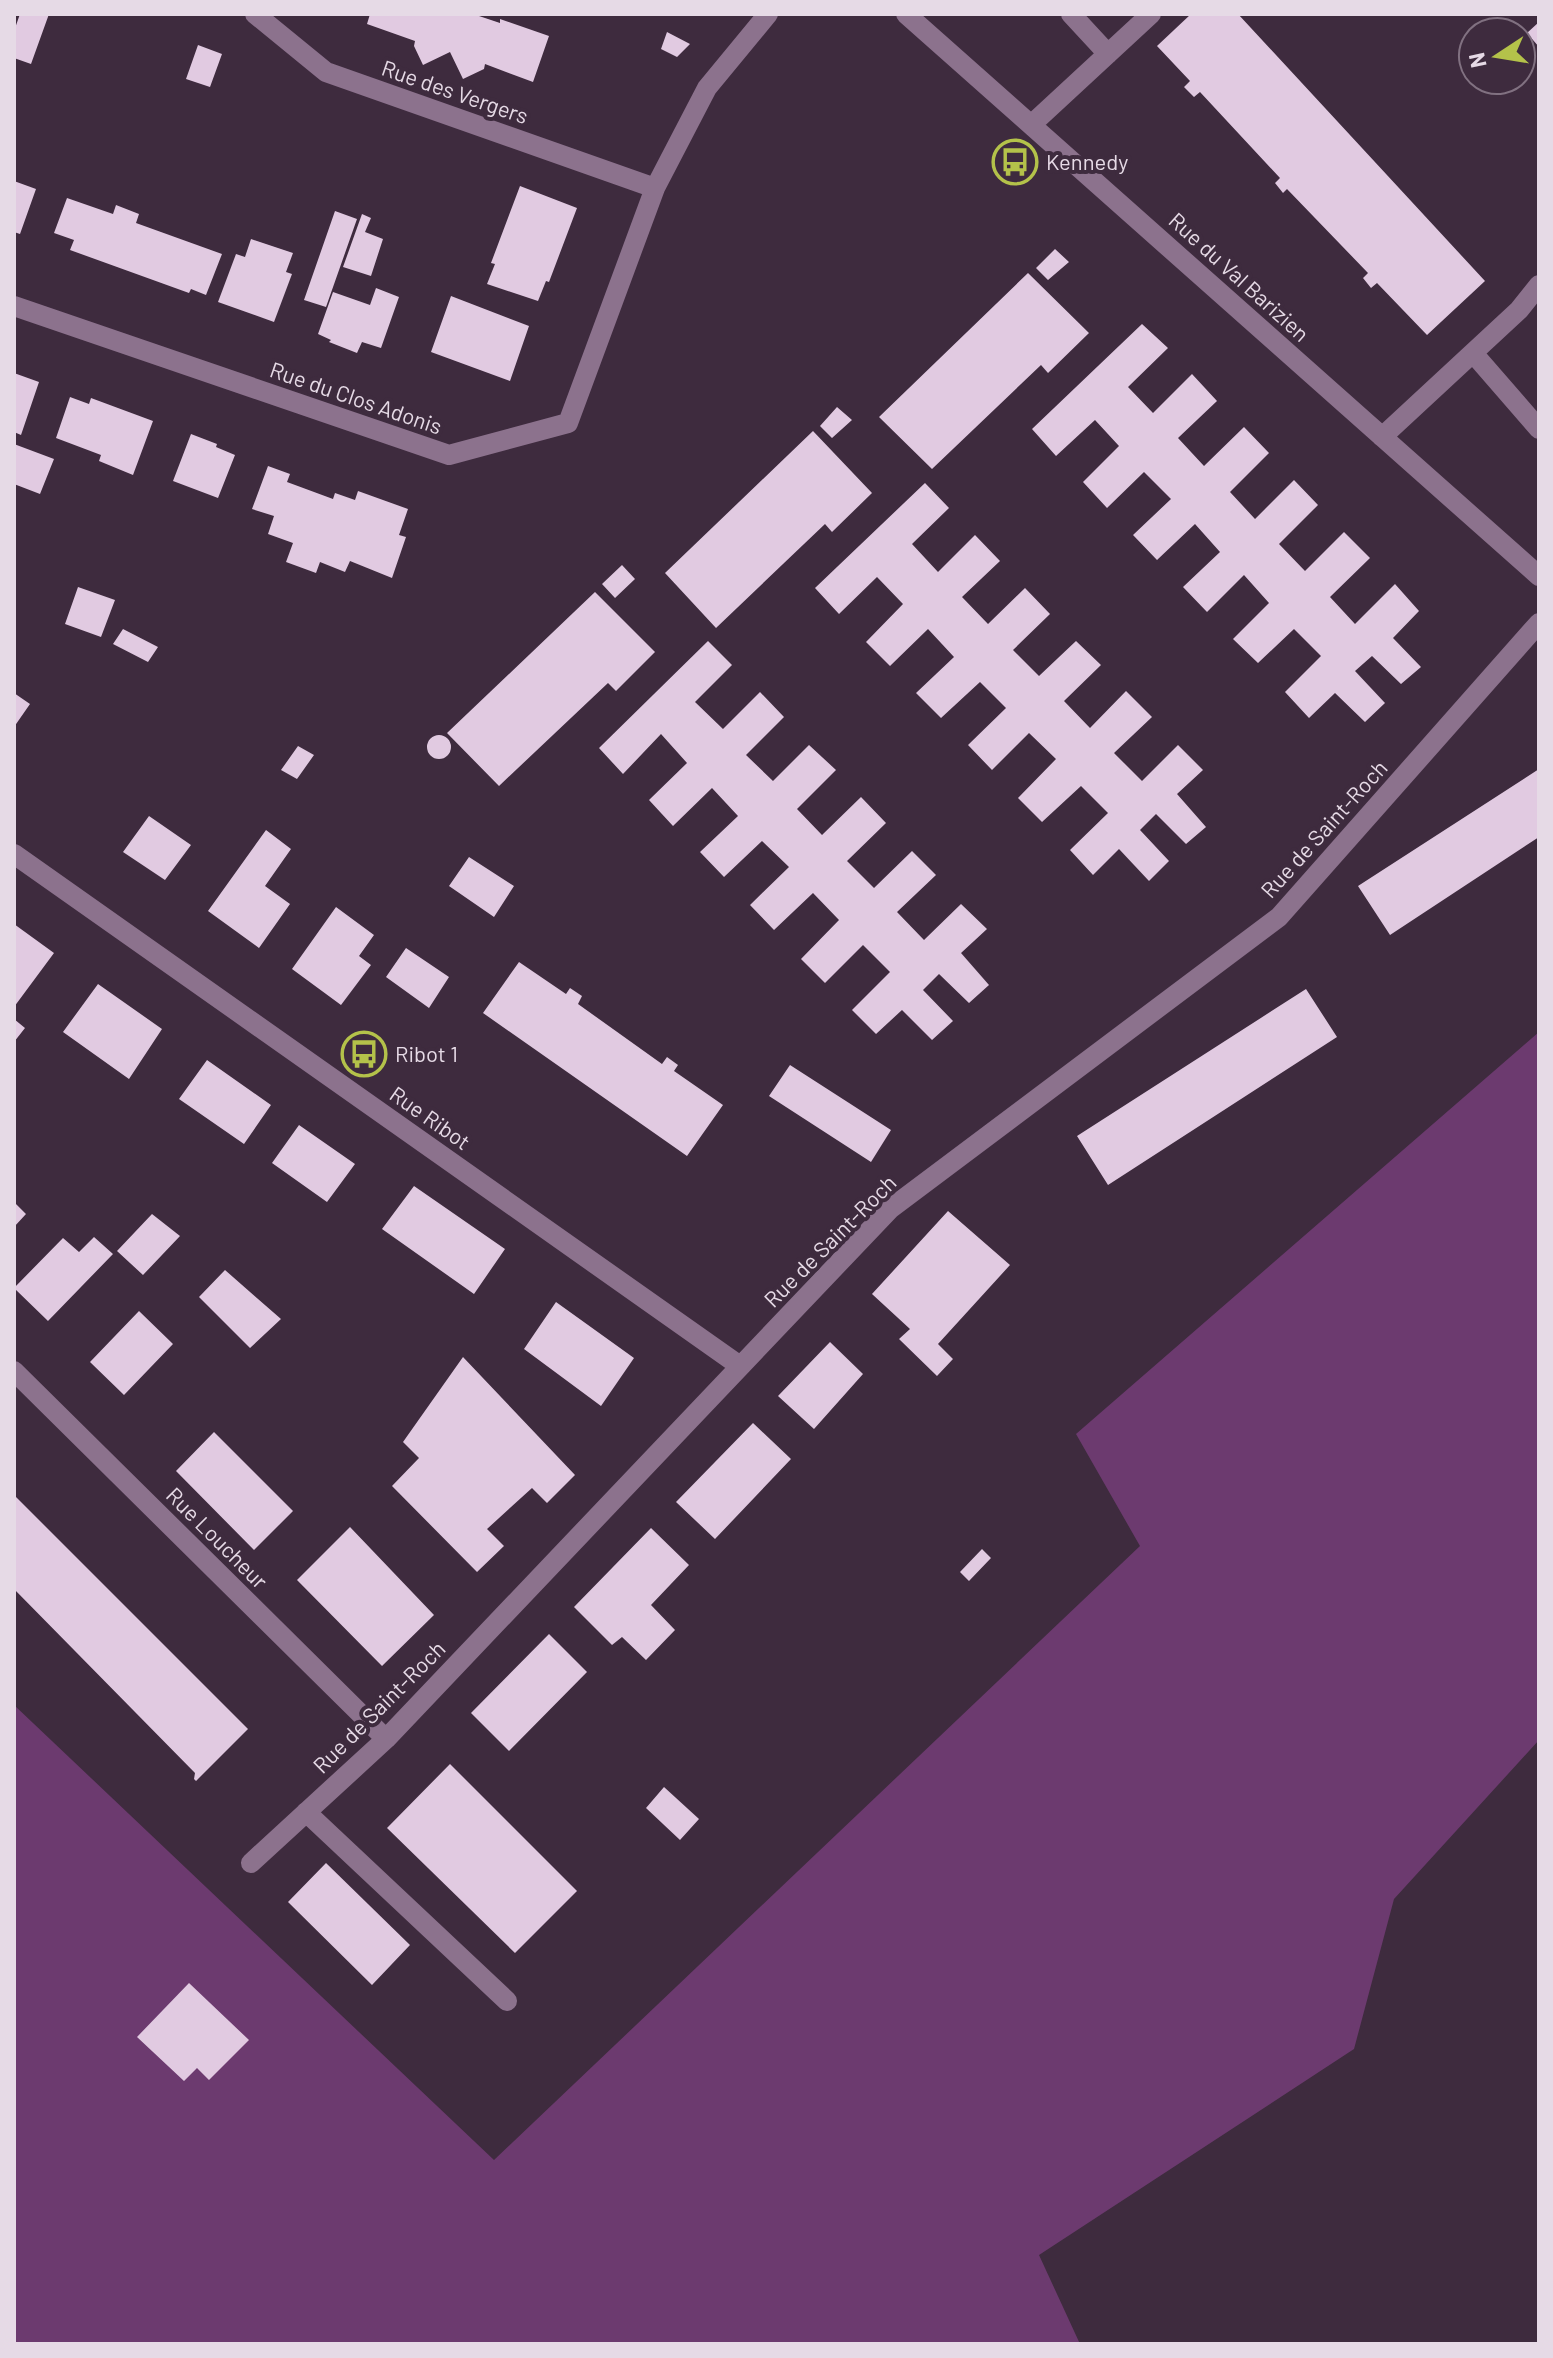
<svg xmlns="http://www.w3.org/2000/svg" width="1553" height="2358" viewBox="0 0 1553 2358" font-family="Barlow,sans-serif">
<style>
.green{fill:#6c3a6f}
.building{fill:#e1cae1}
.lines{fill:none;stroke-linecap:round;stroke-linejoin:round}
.minor{stroke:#8c728d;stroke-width:20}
.labels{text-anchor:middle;stroke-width:8;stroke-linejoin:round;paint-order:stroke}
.street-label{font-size:22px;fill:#e6dae6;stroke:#3e2b3e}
.poi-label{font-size:22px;fill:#e6dae6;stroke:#3e2b3e;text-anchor:start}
</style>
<rect width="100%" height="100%" fill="#3e2b3e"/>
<path class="green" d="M 1539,1032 L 1539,1740 L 1394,1899 L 1354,2049 L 1039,2255 L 1080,2344 L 14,2344 L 14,1705 L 494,2160 L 1140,1546 L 1076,1434 Z"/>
<path class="building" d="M 20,14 L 49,14 L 31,64 L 14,58 L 14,31 Z
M 370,14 L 473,14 L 500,23 L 500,19 L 549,36 L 533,82 L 485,64 L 484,69 L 463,79 L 450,52 L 423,65 L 414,46 L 415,41 L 367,24 Z
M 1191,14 L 1238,14 L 1485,281 L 1427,335 L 1377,283 L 1371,288 L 1363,278 L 1368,273 L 1287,189 L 1283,193 L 1275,183 L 1280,178 L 1200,92 L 1194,97 L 1184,87 L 1190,81 L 1157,46 Z
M 1539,22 L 1539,47 L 1527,33 Z
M 667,32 L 690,44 L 677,57 L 661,49 Z
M 198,45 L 222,54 L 210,87 L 186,79 Z
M 14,181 L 36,189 L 20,234 L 14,232 Z
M 520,186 L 577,208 L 549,282 L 546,281 L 538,301 L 487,284 L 495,264 L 491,263 Z
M 67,198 L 113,214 L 116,205 L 139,214 L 136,223 L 222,254 L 206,295 L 191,289 L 189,293 L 70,250 L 74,240 L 54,233 Z
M 335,211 L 357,219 L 326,307 L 304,300 Z
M 362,214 L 371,218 L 365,232 L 383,239 L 371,276 L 343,267 Z
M 251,239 L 293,253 L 286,272 L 292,274 L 274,322 L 218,302 L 236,254 L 245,257 Z
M 1055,249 L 1069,262 L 1048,280 L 1036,268 Z
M 1028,273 L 1089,333 L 1048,373 L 1041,365 L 932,469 L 879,417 Z
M 376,288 L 399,297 L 381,348 L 362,342 L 357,353 L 329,342 L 331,340 L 318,334 L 333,292 L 370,305 Z
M 451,296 L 529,326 L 510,381 L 431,352 Z
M 1142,324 L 1168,348 L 1128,387 L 1153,413 L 1192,374 L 1217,401 L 1178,438 L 1204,466 L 1244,427 L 1269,453 L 1230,492 L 1255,519 L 1294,480 L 1318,505 L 1279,544 L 1305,571 L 1344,532 L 1370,558 L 1330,597 L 1355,624 L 1395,584 L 1419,611 L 1393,638 L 1421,667 L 1401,684 L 1372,656 L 1355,671 L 1385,703 L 1365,722 L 1335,693 L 1309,718 L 1285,692 L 1321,656 L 1294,629 L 1258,663 L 1233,639 L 1269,603 L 1244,575 L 1207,612 L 1183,587 L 1220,552 L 1195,524 L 1157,560 L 1133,535 L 1171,499 L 1144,472 L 1107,508 L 1083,482 L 1119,446 L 1095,420 L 1056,456 L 1032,429 Z
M 14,373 L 39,382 L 21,435 L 14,432 Z
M 70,397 L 89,404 L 91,398 L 153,421 L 133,475 L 99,461 L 101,455 L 56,438 Z
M 837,407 L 852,420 L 832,438 L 820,426 Z
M 813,431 L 872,493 L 832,532 L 825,524 L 716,628 L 665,573 Z
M 191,434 L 217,444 L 216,447 L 235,455 L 218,498 L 173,481 Z
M 14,444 L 54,459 L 40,494 L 14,484 Z
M 268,466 L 290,474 L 287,482 L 333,499 L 335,493 L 355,500 L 358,491 L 408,509 L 399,535 L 406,537 L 392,578 L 350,561 L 345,572 L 320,562 L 316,573 L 286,562 L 293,543 L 268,534 L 274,516 L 252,509 Z
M 925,483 L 949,508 L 912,544 L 938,572 L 975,535 L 1000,561 L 962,597 L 988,624 L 1025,588 L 1050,614 L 1013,650 L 1039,676 L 1076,641 L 1101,665 L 1064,701 L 1090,728 L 1126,691 L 1152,717 L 1114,753 L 1142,781 L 1178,745 L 1203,770 L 1177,794 L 1206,827 L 1186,844 L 1156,814 L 1140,830 L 1169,861 L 1149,881 L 1119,849 L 1093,875 L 1070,850 L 1108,813 L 1081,786 L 1042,822 L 1018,798 L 1056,759 L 1029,733 L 992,770 L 968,745 L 1006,708 L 980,682 L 941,718 L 916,693 L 954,657 L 928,629 L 890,666 L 866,642 L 903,604 L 877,577 L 839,614 L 815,588 Z
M 622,565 L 635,579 L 615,598 L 602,584 Z
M 78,587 L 115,600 L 101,637 L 65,624 Z
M 595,592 L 655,652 L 616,691 L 608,683 L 499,786 L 447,733 Z
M 123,629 L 158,647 L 148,662 L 113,644 Z
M 708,641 L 732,665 L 695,702 L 723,729 L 760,692 L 784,717 L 746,755 L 773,781 L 809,745 L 836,770 L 797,809 L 822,835 L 861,797 L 886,823 L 847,861 L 874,888 L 912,851 L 936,875 L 897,912 L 924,940 L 961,904 L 987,929 L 961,953 L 989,985 L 969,1003 L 939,974 L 923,990 L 953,1021 L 932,1040 L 902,1010 L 876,1034 L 852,1010 L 890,972 L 863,945 L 825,983 L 801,959 L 839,920 L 813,893 L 774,930 L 750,905 L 789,867 L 762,841 L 724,877 L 700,852 L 738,816 L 712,788 L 673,826 L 649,800 L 687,763 L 661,734 L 623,774 L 599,748 Z
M 14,693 L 30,704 L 14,727 Z
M427 747a12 12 0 1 1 24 0a12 12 0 1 1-24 0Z
M 298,746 L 314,755 L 297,779 L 281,770 Z
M 1539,769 L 1539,837 L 1390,935 L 1358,886 Z
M 149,816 L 191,845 L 165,880 L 123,852 Z
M 266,830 L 291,849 L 265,886 L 290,904 L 259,948 L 208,911 Z
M 469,857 L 514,886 L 494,917 L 449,886 Z
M 336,907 L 374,935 L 359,956 L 371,965 L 341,1005 L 292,969 Z
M 14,924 L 54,953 L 14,1007 Z
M 406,948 L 449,977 L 429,1008 L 386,977 Z
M 519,962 L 566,994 L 570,988 L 582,996 L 578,1004 L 662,1064 L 667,1057 L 678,1065 L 674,1071 L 723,1105 L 687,1156 L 483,1013 Z
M 98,984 L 162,1029 L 129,1079 L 63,1032 Z
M 1306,989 L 1337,1037 L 1108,1185 L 1077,1136 Z
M 14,1019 L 25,1028 L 14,1042 Z
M 207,1060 L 271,1105 L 244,1144 L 179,1099 Z
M 790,1065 L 891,1130 L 871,1162 L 769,1096 Z
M 299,1125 L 355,1164 L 327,1202 L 272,1163 Z
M 414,1186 L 505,1249 L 474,1294 L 382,1229 Z
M 14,1202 L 26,1214 L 14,1227 Z
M 948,1211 L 1010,1265 L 938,1344 L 953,1359 L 937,1376 L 899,1339 L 910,1329 L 872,1294 Z
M 152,1214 L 180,1236 L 143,1275 L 117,1251 Z
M 94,1237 L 113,1254 L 48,1321 L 14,1288 L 63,1238 L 79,1252 Z
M 225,1270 L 281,1319 L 250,1348 L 199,1297 Z
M 556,1302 L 634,1358 L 601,1406 L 524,1349 Z
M 139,1311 L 173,1344 L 124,1395 L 90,1362 Z
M 830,1342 L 863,1374 L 814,1429 L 778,1396 Z
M 463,1357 L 575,1475 L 547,1503 L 532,1488 L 487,1529 L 504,1546 L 477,1572 L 392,1486 L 419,1458 L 403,1442 Z
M 753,1423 L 791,1459 L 715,1539 L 676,1502 Z
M 214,1432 L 293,1511 L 254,1550 L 176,1471 Z
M 14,1495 L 248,1729 L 196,1781 L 194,1779 L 195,1773 L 14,1589 Z
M 350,1527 L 434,1615 L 382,1666 L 297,1580 Z
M 651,1528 L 689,1565 L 651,1605 L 675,1630 L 646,1660 L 622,1637 L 612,1645 L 574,1607 Z
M 982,1549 L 991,1558 L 969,1581 L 960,1572 Z
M 549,1634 L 587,1672 L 509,1751 L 471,1713 Z
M 450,1764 L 577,1891 L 515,1953 L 387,1828 Z
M 664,1787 L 699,1819 L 680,1840 L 646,1808 Z
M 326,1863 L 410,1945 L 372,1985 L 288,1902 Z
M 189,1983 L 249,2040 L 209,2080 L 197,2068 L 184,2081 L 137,2037 Z"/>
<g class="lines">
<path class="minor" d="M 255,14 L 326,72 L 655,188
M 906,14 L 1539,576
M 1071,14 L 1108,54
M 1031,125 L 1151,14
M 14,306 L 449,455 L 568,423 L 655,188 L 707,88 L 768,14
M 1473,353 L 1539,429
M 1382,437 L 1519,310 L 1539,285
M 14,854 L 740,1366
M 14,1371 L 386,1739
M 306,1812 L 507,2001
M 251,1863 L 386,1739 L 890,1209 L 1279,917 L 1539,623"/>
</g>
<defs>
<g id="bus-ring" transform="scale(2.3)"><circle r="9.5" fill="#3e2b3e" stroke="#b4c24a" stroke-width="1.5"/><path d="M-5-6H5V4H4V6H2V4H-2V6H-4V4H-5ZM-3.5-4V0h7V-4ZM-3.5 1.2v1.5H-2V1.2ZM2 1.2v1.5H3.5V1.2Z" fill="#b4c24a"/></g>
</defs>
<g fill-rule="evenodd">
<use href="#bus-ring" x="1015" y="162"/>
<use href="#bus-ring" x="364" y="1054"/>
</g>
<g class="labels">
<g class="street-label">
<text transform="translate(455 92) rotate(19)" y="8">Rue des Vergers</text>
<text transform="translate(1239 277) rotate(42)" y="8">Rue du Val Barizien</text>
<text transform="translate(356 398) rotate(19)" y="8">Rue du Clos Adonis</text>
<text transform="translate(1324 829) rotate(-48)" y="8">Rue de Saint-Roch</text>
<text transform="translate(430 1118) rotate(35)" y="8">Rue Ribot</text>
<text transform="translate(830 1241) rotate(-45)" y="8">Rue de Saint-Roch</text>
<text transform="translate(217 1538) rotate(45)" y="8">Rue Loucheur</text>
<text transform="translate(379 1707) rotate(-45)" y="8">Rue de Saint-Roch</text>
</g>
<g class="poi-label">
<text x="1046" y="170">Kennedy</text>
<text x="395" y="1062">Ribot 1</text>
</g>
</g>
<rect width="1553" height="2358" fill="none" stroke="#e6dae6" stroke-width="32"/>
<g transform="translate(1497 56) rotate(258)"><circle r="38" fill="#3e2b3e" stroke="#817181" stroke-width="2"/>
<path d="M0-6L14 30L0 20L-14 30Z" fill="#b4c24a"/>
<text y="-12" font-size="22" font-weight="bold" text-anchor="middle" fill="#e6dae6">N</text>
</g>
</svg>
